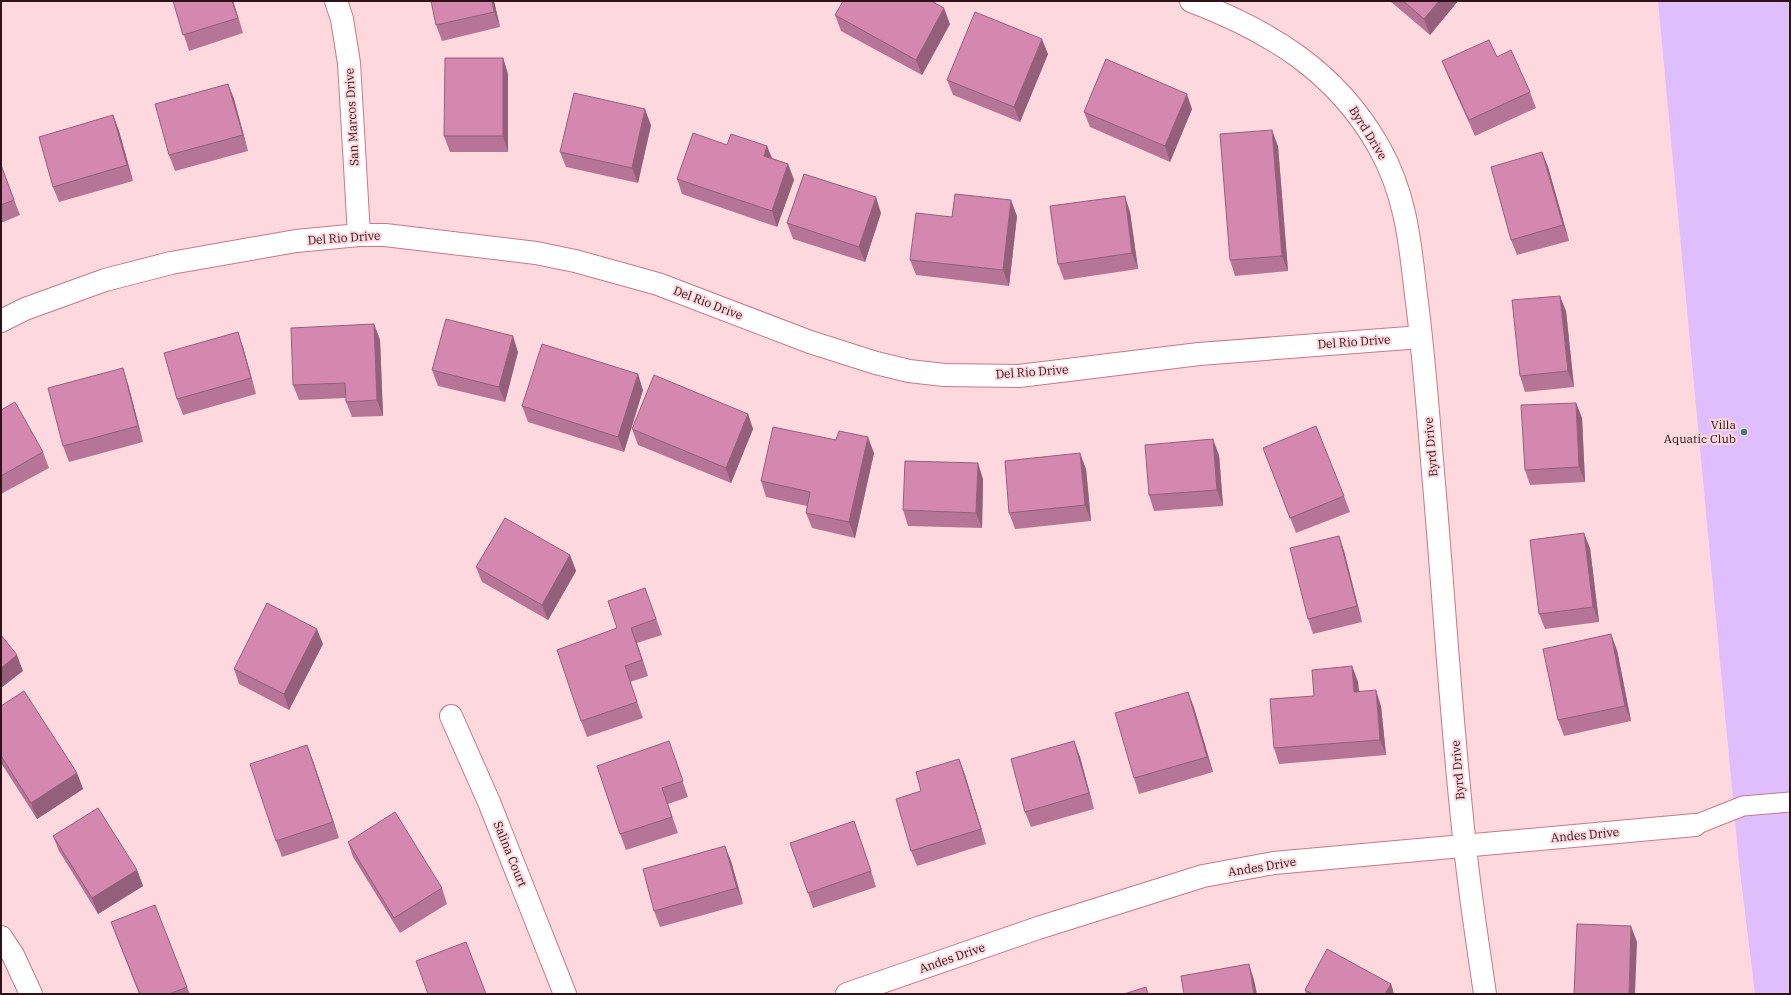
<svg xmlns="http://www.w3.org/2000/svg" width="1791" height="995" viewBox="0 0 1791 995" font-family="'IBM Plex Serif',serif">
<style>
.green{fill:#e0befe}
.lines{fill:none;stroke-linecap:round;stroke-linejoin:round}
.service-casing{stroke:#cb7888;stroke-width:21}
.minor-casing{stroke:#cb7888;stroke-width:24}
.service{stroke:#fff;stroke-width:19}
.minor{stroke:#fff;stroke-width:22}
.wall{fill:#b67596}
.shaded-wall{fill:#945f7a}
.building{fill:#d488af;stroke:#945f7a}
.poi-dot{fill:#3b827c;stroke:#fdd8de;stroke-width:1.5}
.labels{text-anchor:middle;stroke-width:4;stroke-linejoin:round;paint-order:stroke}
.street-label{font-size:12px;fill:#311118;stroke:#fdd8de}
.poi-label{font-size:12px;fill:#311118;stroke:#fdd8de;text-anchor:end}
</style>
<rect width="100%" height="100%" fill="#fdd8de"/>
<path class="green" d="M 1658,1 L 1790,1 L 1790,994 L 1755,994 L 1739,863 Z"/>
<g class="lines">
<g class="service-casing">
<path id="service" d="M 1695,825 L 1743,806 L 1790,802"/>
</g>
<g class="minor-casing">
<path id="minor" d="M 336,1 L 342,19 L 349,63 L 359,235
M 1191,1 C 1270,31 1336,71 1379,147 C 1406,195 1410,242 1416,295 C 1424,354 1428,413 1433,472 C 1444,596 1451,722 1465,846 C 1470,896 1478,945 1485,994
M 1,321 L 25,309 L 105,280 L 171,263 L 296,241 L 359,235 L 385,235 L 536,253 L 575,261 L 658,284 L 810,342 L 876,363 L 909,371 L 944,375 L 1019,376 L 1199,354 L 1421,337
M 451,716 L 489,802 L 565,994
M 1,937 L 13,955 L 31,994
M 847,994 L 1038,928 L 1203,876 L 1274,863 L 1695,825"/>
</g>
<use href="#service" class="service"/>
<use href="#minor" class="minor"/>
</g>
<path class="wall" d="M 173,1 L 233,1 L 243,33 L 189,51 Z
M 431,1 L 494,1 L 500,27 L 442,41 L 436,25 Z
M 1390,1 L 1458,1 L 1430,35 Z
M 835,15 L 950,24 L 922,75 L 841,31 Z
M 1048,54 L 1020,122 L 953,95 L 947,80 Z
M 1497,57 L 1530,92 L 1536,108 L 1475,136 L 1448,76 L 1442,61 Z
M 503,58 L 508,74 L 508,152 L 450,152 L 444,136 Z
M 228,84 L 234,99 L 248,151 L 175,171 L 169,155 Z
M 1192,109 L 1170,162 L 1090,127 L 1084,112 Z
M 113,115 L 119,131 L 133,181 L 59,202 L 53,187 Z
M 651,125 L 638,183 L 566,167 L 560,152 Z
M 727,145 L 767,146 L 772,158 L 788,164 L 794,180 L 777,227 L 682,194 L 677,179 Z
M 1278,146 L 1288,271 L 1235,276 L 1230,260 Z
M 1542,152 L 1548,167 L 1569,241 L 1517,255 L 1511,240 Z
M 1,165 L 20,215 L 1,223 Z
M 1130,212 L 1138,269 L 1064,280 L 1058,264 Z
M 881,213 L 865,262 L 793,239 L 787,223 Z
M 1017,216 L 1009,286 L 916,275 L 910,260 L 952,217 Z
M 1566,311 L 1574,387 L 1525,392 L 1520,376 Z
M 374,324 L 380,340 L 383,416 L 352,417 L 346,402 L 346,398 L 299,400 L 293,385 Z
M 243,347 L 256,394 L 183,415 L 177,399 Z
M 518,352 L 505,402 L 438,386 L 432,370 Z
M 128,384 L 143,442 L 69,462 L 63,446 Z
M 643,390 L 624,452 L 528,422 L 522,406 Z
M 1576,403 L 1582,418 L 1585,482 L 1530,485 L 1525,470 Z
M 1,410 L 43,452 L 49,468 L 1,494 Z
M 748,414 L 753,429 L 731,483 L 638,445 L 632,429 Z
M 836,440 L 874,453 L 855,538 L 812,528 L 806,513 L 807,506 L 766,497 L 761,481 Z
M 1263,448 L 1344,496 L 1350,512 L 1296,533 Z
M 1219,455 L 1223,506 L 1154,511 L 1149,495 Z
M 1086,469 L 1091,521 L 1015,529 L 1009,513 Z
M 983,479 L 982,528 L 908,526 L 903,510 Z
M 1339,536 L 1344,551 L 1362,622 L 1313,634 L 1308,619 Z
M 1590,548 L 1599,622 L 1545,629 L 1539,614 Z
M 570,555 L 576,571 L 548,620 L 482,582 L 476,567 Z
M 651,604 L 662,635 L 637,643 L 648,676 L 630,682 L 643,718 L 587,737 L 581,721 L 617,628 Z
M 323,644 L 289,710 L 239,684 L 234,669 Z
M 1617,650 L 1631,721 L 1564,736 L 1558,720 Z
M 1352,666 L 1358,682 L 1359,692 L 1381,706 L 1386,755 L 1279,764 L 1274,748 L 1314,696 Z
M 1188,692 L 1194,708 L 1213,772 L 1139,794 L 1134,778 Z
M 1,706 L 77,773 L 83,789 L 37,819 L 1,763 Z
M 669,741 L 688,797 L 668,804 L 678,833 L 626,850 L 620,834 Z
M 1074,741 L 1080,757 L 1094,809 L 1031,827 L 1025,812 Z
M 959,759 L 965,775 L 986,844 L 917,866 L 911,851 L 921,791 Z
M 313,761 L 339,838 L 282,857 L 276,841 Z
M 854,821 L 876,887 L 813,908 L 808,893 Z
M 53,836 L 137,870 L 143,886 L 98,914 L 59,851 Z
M 348,842 L 442,888 L 447,904 L 400,933 L 353,857 Z
M 731,861 L 743,904 L 660,927 L 654,911 Z
M 111,922 L 187,987 L 190,994 L 139,994 Z
M 1391,984 L 1394,994 L 1306,994 L 1305,990 Z"/>
<path class="shaded-wall" d="M 232,1 L 233,1 L 243,33 L 238,18 Z
M 492,1 L 494,1 L 500,27 L 494,12 Z
M 1439,1 L 1458,1 L 1430,35 L 1424,19 Z
M 944,8 L 950,24 L 922,75 L 916,60 Z
M 1042,39 L 1048,54 L 1020,122 L 1014,107 Z
M 503,58 L 508,74 L 508,152 L 503,136 Z
M 228,84 L 234,99 L 248,151 L 243,135 Z
M 1187,94 L 1192,109 L 1170,162 L 1165,146 Z
M 645,109 L 651,125 L 638,183 L 632,168 Z
M 113,115 L 119,131 L 133,181 L 127,165 Z
M 1272,130 L 1278,146 L 1288,271 L 1282,256 Z
M 767,146 L 773,162 L 764,156 Z
M 1542,152 L 1548,167 L 1569,241 L 1563,225 Z
M 788,164 L 794,180 L 777,227 L 772,211 Z
M 1125,196 L 1130,212 L 1138,269 L 1132,253 Z
M 876,197 L 881,213 L 865,262 L 859,247 Z
M 1011,200 L 1017,216 L 1009,286 L 1003,270 Z
M 1560,296 L 1566,311 L 1574,387 L 1568,371 Z
M 374,324 L 380,340 L 383,416 L 377,400 Z
M 238,332 L 243,347 L 256,394 L 251,378 Z
M 513,336 L 518,352 L 505,402 L 499,387 Z
M 123,368 L 128,384 L 143,442 L 138,426 Z
M 638,374 L 643,390 L 624,452 L 618,437 Z
M 1576,403 L 1582,418 L 1585,482 L 1579,467 Z
M 748,414 L 753,429 L 731,483 L 726,468 Z
M 868,437 L 874,453 L 855,538 L 849,522 Z
M 1213,439 L 1219,455 L 1223,506 L 1217,490 Z
M 1080,453 L 1086,469 L 1091,521 L 1085,505 Z
M 978,463 L 983,479 L 982,528 L 976,513 Z
M 1584,533 L 1590,548 L 1599,622 L 1593,607 Z
M 1339,536 L 1344,551 L 1362,622 L 1357,606 Z
M 570,555 L 576,571 L 548,620 L 542,605 Z
M 631,628 L 637,643 L 648,676 L 642,660 Z
M 317,629 L 323,644 L 289,710 L 284,694 Z
M 1611,634 L 1617,650 L 1631,721 L 1625,706 Z
M 17,655 L 23,671 L 1,688 L 1,668 Z
M 1352,666 L 1358,682 L 1360,708 L 1354,692 Z
M 1376,690 L 1381,706 L 1386,755 L 1380,740 Z
M 1188,692 L 1194,708 L 1213,772 L 1207,757 Z
M 1074,741 L 1080,757 L 1094,809 L 1089,793 Z
M 307,745 L 313,761 L 339,838 L 333,822 Z
M 959,759 L 965,775 L 986,844 L 981,829 Z
M 77,773 L 83,789 L 37,819 L 31,803 Z
M 854,821 L 859,837 L 876,887 L 871,871 Z
M 725,846 L 731,861 L 743,904 L 737,888 Z
M 137,870 L 143,886 L 98,914 L 92,898 Z
M 1631,926 L 1637,942 L 1635,994 L 1629,994 Z
M 1249,964 L 1254,980 L 1257,994 L 1254,994 Z
M 1391,984 L 1394,994 L 1385,994 Z"/>
<path class="building" d="M 173,1 L 232,1 L 238,18 L 183,35 Z
M 431,1 L 492,1 L 494,12 L 436,25 Z
M 843,1 L 931,1 L 944,8 L 916,60 L 835,15 Z
M 1403,1 L 1439,1 L 1424,19 Z
M 975,12 L 1042,39 L 1014,107 L 947,80 Z
M 1489,40 L 1497,57 L 1511,50 L 1530,92 L 1469,120 L 1442,61 Z
M 445,58 L 503,58 L 503,136 L 444,136 Z
M 1106,59 L 1187,94 L 1165,146 L 1084,112 Z
M 228,84 L 243,135 L 169,155 L 155,104 Z
M 574,93 L 645,109 L 632,168 L 560,152 Z
M 113,115 L 127,165 L 53,187 L 39,137 Z
M 1272,130 L 1282,256 L 1230,260 L 1220,134 Z
M 693,133 L 727,145 L 731,134 L 767,146 L 764,156 L 788,164 L 772,211 L 677,179 Z
M 1542,152 L 1563,225 L 1511,240 L 1491,167 Z
M 1,165 L 14,200 L 1,205 Z
M 804,174 L 876,197 L 859,247 L 787,223 Z
M 955,194 L 1011,200 L 1003,270 L 910,260 L 916,213 L 952,217 Z
M 1125,196 L 1132,253 L 1058,264 L 1050,206 Z
M 1560,296 L 1568,371 L 1520,376 L 1512,300 Z
M 446,319 L 513,336 L 499,387 L 432,370 Z
M 374,324 L 377,400 L 346,402 L 345,383 L 293,385 L 291,328 Z
M 238,332 L 251,378 L 177,399 L 164,353 Z
M 542,344 L 638,374 L 618,437 L 522,406 Z
M 123,368 L 138,426 L 63,446 L 48,388 Z
M 654,375 L 748,414 L 726,468 L 632,429 Z
M 15,402 L 43,452 L 1,476 L 1,410 Z
M 1576,403 L 1579,467 L 1525,470 L 1521,405 Z
M 1316,426 L 1344,496 L 1290,518 L 1263,448 Z
M 773,427 L 836,440 L 839,431 L 868,437 L 849,522 L 806,513 L 810,492 L 761,481 Z
M 1213,439 L 1217,490 L 1149,495 L 1145,445 Z
M 1080,453 L 1085,505 L 1009,513 L 1005,461 Z
M 905,461 L 978,463 L 976,513 L 903,510 Z
M 505,518 L 570,555 L 542,605 L 476,567 Z
M 1584,533 L 1593,607 L 1539,614 L 1530,540 Z
M 1339,536 L 1357,606 L 1308,619 L 1290,548 Z
M 645,588 L 656,619 L 631,628 L 642,660 L 625,666 L 637,702 L 581,721 L 557,650 L 617,628 L 608,601 Z
M 267,603 L 317,629 L 284,694 L 234,669 Z
M 1611,634 L 1625,706 L 1558,720 L 1543,649 Z
M 1,635 L 17,655 L 1,668 Z
M 1352,666 L 1354,692 L 1376,690 L 1380,740 L 1274,748 L 1270,699 L 1314,696 L 1312,670 Z
M 24,691 L 77,773 L 31,803 L 1,756 L 1,706 Z
M 1188,692 L 1207,757 L 1134,778 L 1115,713 Z
M 669,741 L 683,781 L 662,788 L 672,817 L 620,834 L 597,766 Z
M 1074,741 L 1089,793 L 1025,812 L 1011,759 Z
M 307,745 L 333,822 L 276,841 L 250,764 Z
M 959,759 L 981,829 L 911,851 L 896,799 L 921,791 L 916,772 Z
M 98,808 L 137,870 L 92,898 L 53,836 Z
M 395,812 L 442,888 L 394,918 L 348,842 Z
M 854,821 L 871,871 L 808,893 L 790,843 Z
M 725,846 L 737,888 L 654,911 L 643,869 Z
M 155,905 L 187,987 L 169,994 L 140,994 L 111,922 Z
M 1577,924 L 1631,926 L 1629,994 L 1574,994 Z
M 466,942 L 486,994 L 428,994 L 416,961 Z
M 1327,949 L 1391,984 L 1385,994 L 1313,994 L 1305,990 Z
M 1249,964 L 1254,994 L 1184,994 L 1181,976 Z
M 1146,987 L 1148,994 L 1124,994 Z"/>
<circle class="poi-dot" cx="1744" cy="432" r="4"/>
<g class="labels">
<g class="street-label">
<text transform="translate(352 117) rotate(-93)" y="4">San Marcos Drive</text>
<text transform="translate(1368 133) rotate(58)" y="4">Byrd Drive</text>
<text transform="translate(344 238) rotate(-4)" y="4">Del Rio Drive</text>
<text transform="translate(708 303) rotate(21)" y="4">Del Rio Drive</text>
<text transform="translate(1354 342) rotate(-4)" y="4">Del Rio Drive</text>
<text transform="translate(1032 372) rotate(-4)" y="4">Del Rio Drive</text>
<text transform="translate(1431 447) rotate(-95)" y="4">Byrd Drive</text>
<text transform="translate(1458 770) rotate(-95)" y="4">Byrd Drive</text>
<text transform="translate(1585 835) rotate(-5)" y="4">Andes Drive</text>
<text transform="translate(510 854) rotate(68)" y="4">Salina Court</text>
<text transform="translate(1262 867) rotate(-9)" y="4">Andes Drive</text>
<text transform="translate(952 958) rotate(-19)" y="4">Andes Drive</text>
</g>
<g class="poi-label">
<text x="1736" y="429">Villa<tspan x="1736" dy="14">Aquatic Club</tspan></text>
</g>
</g>
<rect width="1791" height="995" fill="none" stroke="#311118" stroke-width="4"/>
</svg>
